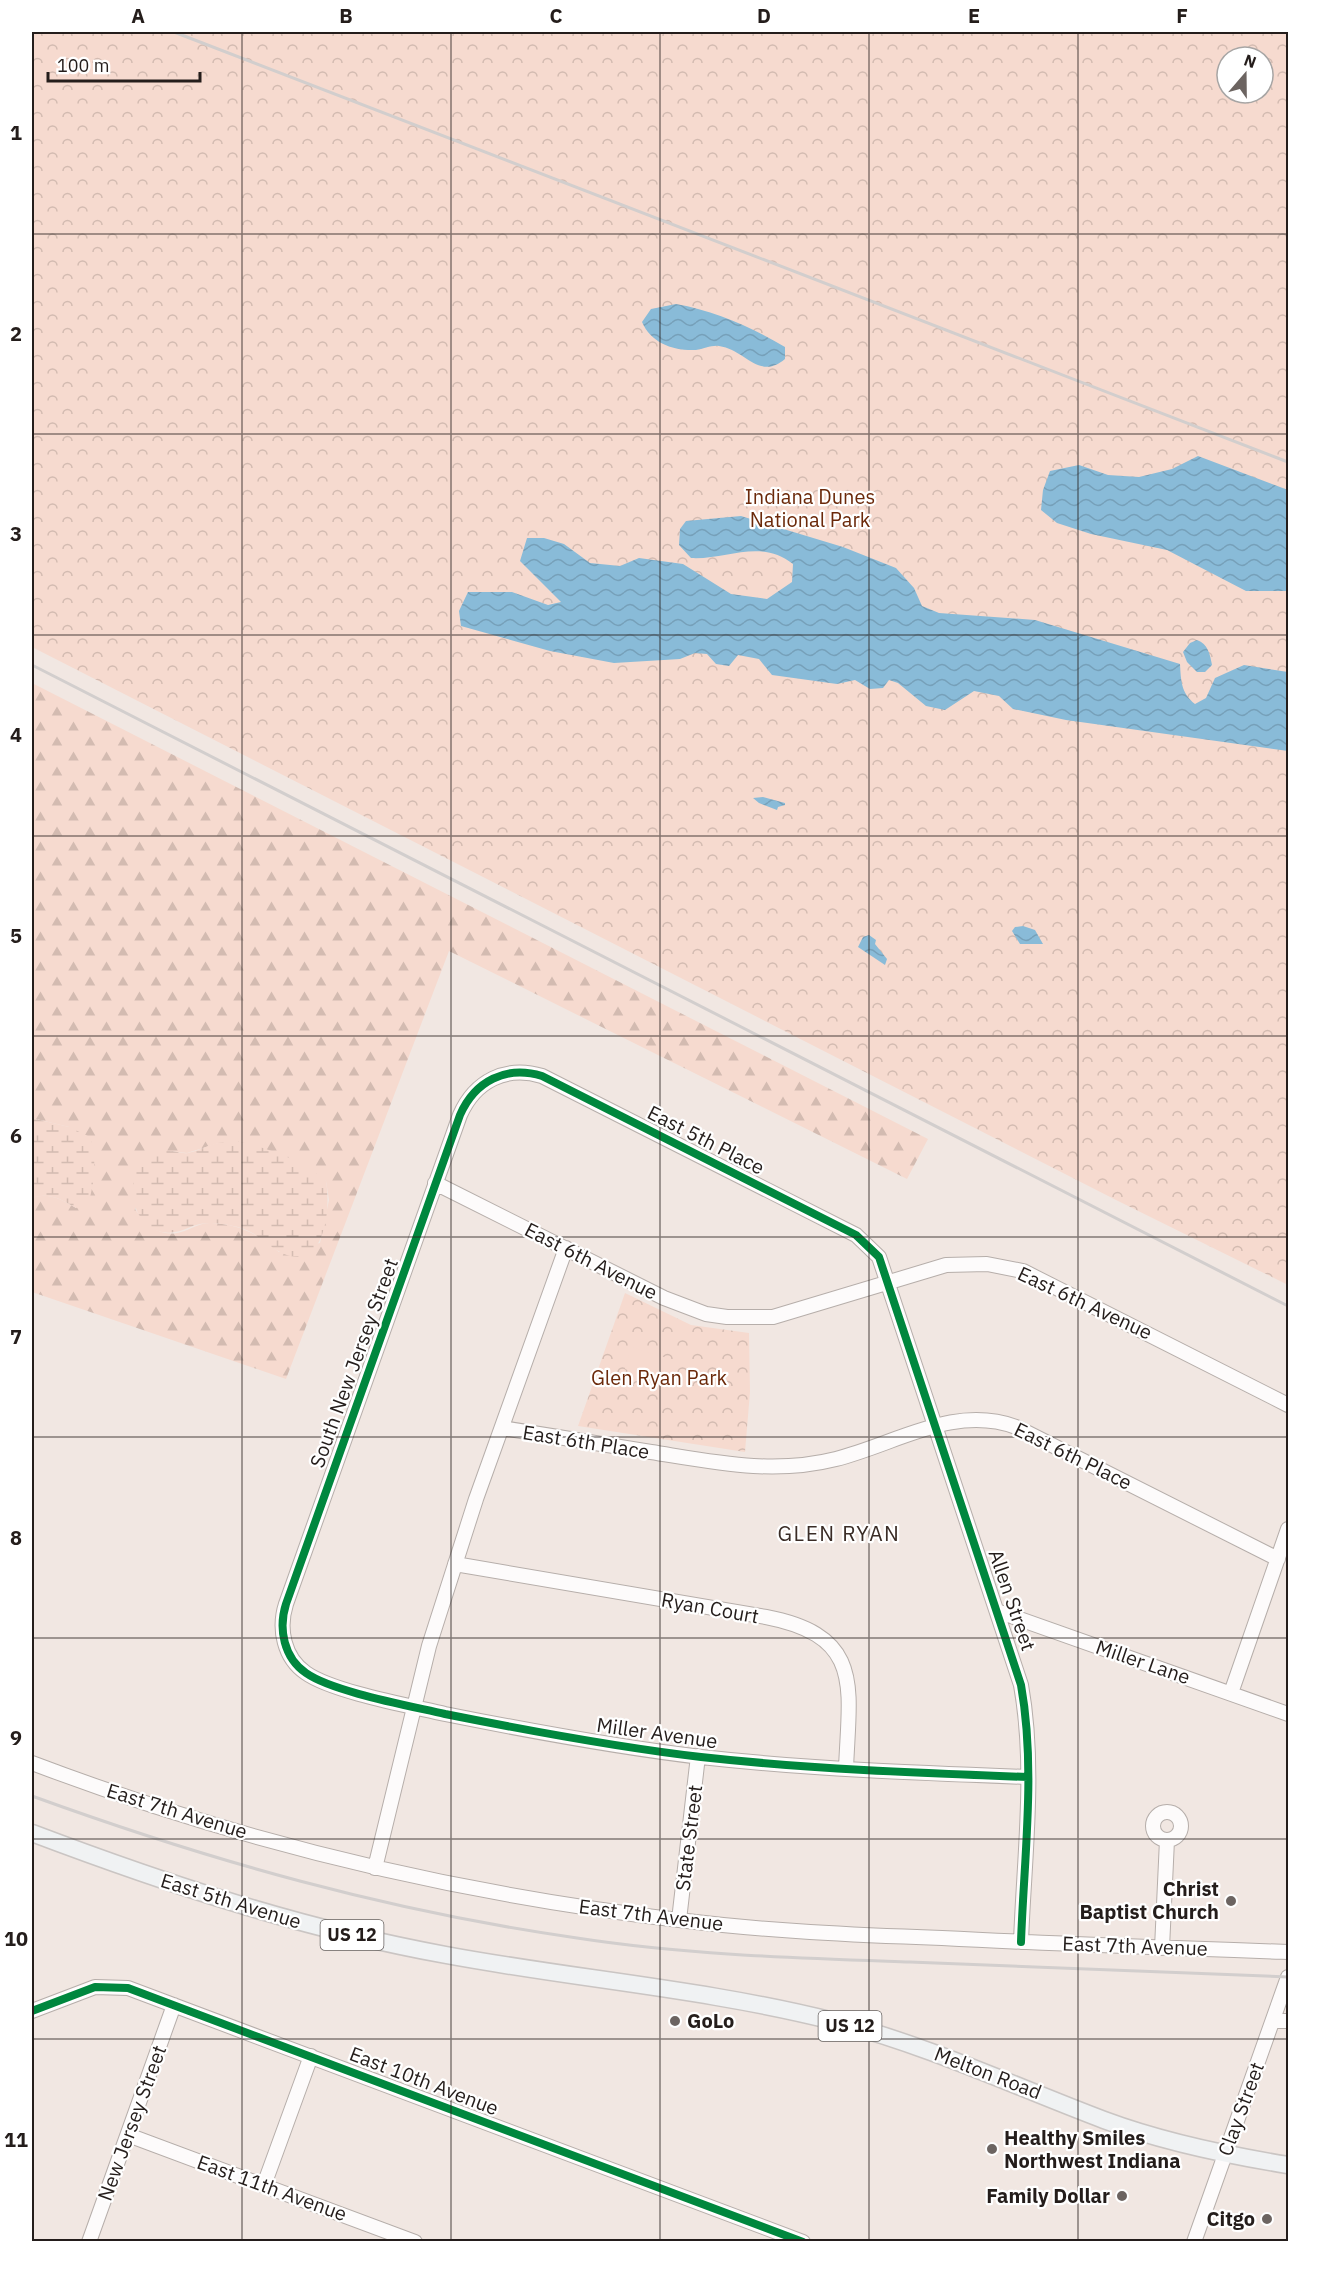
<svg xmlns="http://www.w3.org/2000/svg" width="1320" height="2273" viewBox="0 0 1320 2273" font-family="'IBM Plex Sans',sans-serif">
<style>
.forest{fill:url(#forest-firs);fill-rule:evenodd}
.wetland{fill:url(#wetland-marsh)}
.park{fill:url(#park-crowns);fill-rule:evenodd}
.pitch{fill:#f6dacf}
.water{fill:url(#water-waves)}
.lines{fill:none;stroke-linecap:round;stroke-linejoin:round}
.minor-casing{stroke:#b6aeaa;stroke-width:16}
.major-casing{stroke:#cac5c3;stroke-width:19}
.minor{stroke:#fdfbfb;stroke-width:14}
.major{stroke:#f0f2f3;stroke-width:16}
.rail{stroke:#d2cecd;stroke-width:3}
.cycleway-casing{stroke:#fff;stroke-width:11}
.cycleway{stroke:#00873e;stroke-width:8}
.grid{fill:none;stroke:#241d1b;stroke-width:1.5;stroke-opacity:0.55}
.poi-dot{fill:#6c6461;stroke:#fff;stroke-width:2}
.labels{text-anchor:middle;stroke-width:4.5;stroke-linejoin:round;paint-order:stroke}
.shield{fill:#fff;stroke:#66615f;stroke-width:1.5}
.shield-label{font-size:18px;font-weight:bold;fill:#241d1b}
.park-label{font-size:20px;fill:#6b290a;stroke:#fff}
.street-label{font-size:20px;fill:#241d1b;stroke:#fff}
.poi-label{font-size:20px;font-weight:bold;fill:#241d1b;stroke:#fff;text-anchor:end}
.neighbourhood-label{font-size:21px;letter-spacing:1.5px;fill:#3a2c26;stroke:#fff}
.neatline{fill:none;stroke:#241d1b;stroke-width:2}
.grid-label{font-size:20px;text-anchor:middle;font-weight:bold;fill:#241d1b}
</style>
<defs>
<pattern id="forest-firs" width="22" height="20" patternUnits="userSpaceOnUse" patternTransform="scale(1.5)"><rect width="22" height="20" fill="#f6dacf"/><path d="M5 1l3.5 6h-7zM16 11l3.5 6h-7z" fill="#d3bbb1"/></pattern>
<pattern id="wetland-marsh" width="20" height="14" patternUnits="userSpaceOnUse" patternTransform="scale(1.5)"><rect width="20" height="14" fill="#f6dacf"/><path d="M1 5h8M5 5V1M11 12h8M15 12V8" fill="none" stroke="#d3bbb1"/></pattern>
<pattern id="park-crowns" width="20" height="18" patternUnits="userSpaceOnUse" patternTransform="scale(1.5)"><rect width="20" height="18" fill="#f6dacf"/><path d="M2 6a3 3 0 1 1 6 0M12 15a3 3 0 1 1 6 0" fill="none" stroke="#d3bbb1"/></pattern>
<pattern id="water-waves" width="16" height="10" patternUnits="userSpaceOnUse" patternTransform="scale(1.5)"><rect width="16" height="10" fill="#89bbd8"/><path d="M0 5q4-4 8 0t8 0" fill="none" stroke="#76a0b9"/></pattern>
</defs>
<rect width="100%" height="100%" fill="#f1e7e2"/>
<path class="forest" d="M 32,683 L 928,1139 L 907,1179 L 449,951 L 286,1379 L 32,1292 L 32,1198 C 48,1192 61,1199 76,1208 L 69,1127 L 32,1118 ZM 219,1143 L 326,1181 L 329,1200 L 320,1243 L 279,1252 C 260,1235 239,1224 212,1223 C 200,1222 192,1229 181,1232 C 160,1238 146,1225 135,1209 L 169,1151 L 187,1153 Z"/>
<path class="wetland" d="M 32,1118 L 69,1127 L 90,1137 C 97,1159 95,1182 88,1204 L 76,1208 C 61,1199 48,1192 32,1198 Z
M 241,1142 C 273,1150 300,1159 326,1181 C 331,1209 325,1275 280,1252 C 262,1243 258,1231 233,1226 C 220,1223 205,1221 193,1226 C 181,1231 171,1235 158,1231 C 147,1228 137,1215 135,1205 C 129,1177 137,1150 169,1151 C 175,1151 182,1154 188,1153 C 198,1151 208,1145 218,1143 C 225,1141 234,1142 241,1142 Z"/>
<path class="park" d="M 32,32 L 1288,32 L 1288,1285 L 1116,1200 L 32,647 ZM 1227,57 L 1263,57 L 1263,93 L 1227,93 Z
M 625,1293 L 691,1325 L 749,1333 L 750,1392 L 745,1452 L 578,1426 Z"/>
<path class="pitch" d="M 631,1347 L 667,1358 L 660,1380 L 625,1369 Z"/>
<path class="water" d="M 676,304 C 715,311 751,327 785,347 L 785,359 C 759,381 746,350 719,346 C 712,345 703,349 696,350 C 673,351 651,343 642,322 L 651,309 Z
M 1198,456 L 1288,490 L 1288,591 L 1246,591 L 1167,550 L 1091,534 L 1057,523 L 1041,510 L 1043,490 L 1050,471 L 1079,465 L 1108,475 L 1139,477 L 1172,469 Z
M 741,516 L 843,547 L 896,568 L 914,588 L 922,606 L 939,613 L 1035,620 L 1180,664 C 1181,681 1181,693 1195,704 L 1206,698 L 1215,678 L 1244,665 L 1288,672 L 1288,751 L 1066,720 L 1013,709 L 999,696 L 974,691 L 945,710 L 926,706 L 898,683 L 889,680 L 883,688 L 870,689 L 855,680 L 837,684 L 772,675 L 759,659 L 738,655 L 729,666 L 716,664 L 707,654 L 695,653 L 680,659 L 614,663 L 550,651 L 461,626 L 459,611 L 468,592 L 512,592 L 548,605 L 561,602 L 520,561 L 527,538 L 544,538 L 564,544 L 590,563 L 620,566 L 639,558 L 683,564 L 731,594 L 767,599 L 792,582 L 793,564 C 760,538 727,560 691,558 L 679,545 L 680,529 L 686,521 Z
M 1197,640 C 1208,644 1210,654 1212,665 L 1205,672 L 1197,672 L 1187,662 L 1183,652 L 1190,643 Z
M 763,797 L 785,803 L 785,805 L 778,807 L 777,810 L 759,803 L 753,798 Z
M 1023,926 L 1035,930 L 1043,944 L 1020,944 L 1012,931 L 1015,927 Z
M 869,935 L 876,940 L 875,944 L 887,959 L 885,965 L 858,947 L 863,937 Z"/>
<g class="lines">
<g class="minor-casing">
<path id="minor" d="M 435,1183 L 664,1298 L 706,1314 L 727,1317 L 773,1317 L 946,1265 L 987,1264 L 1023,1271 L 1288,1405
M 502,1428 C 552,1436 601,1444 651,1452 C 714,1462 773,1475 836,1459 C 896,1444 954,1404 1016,1427 L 1278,1559
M 455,1564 L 766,1617 C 865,1636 849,1688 846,1769
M 997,1611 L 1288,1714
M 1231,1693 L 1288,1529
M 32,1763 C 240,1842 458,1894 679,1920 C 766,1931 854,1935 942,1938 C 1057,1944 1173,1948 1288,1952
M1153 1826a14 14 0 1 1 28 0a14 14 0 1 1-28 0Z
M 375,1868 L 429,1646 L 476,1499 L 566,1248
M 679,1920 L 698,1756
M 1021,1942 C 1024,1857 1036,1769 1021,1685 L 879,1257 L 856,1235 L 542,1076 C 506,1065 475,1081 460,1115 L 286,1604 C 278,1629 284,1658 306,1673 C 333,1692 411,1706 445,1714 C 530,1731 615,1747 701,1757 C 809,1769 918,1773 1028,1777
M 1162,1948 L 1167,1840
M 32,2011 L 95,1987 L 128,1988 L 803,2242
M 1273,2021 L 1288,2021
M 128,2135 L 415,2242
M 264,2185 L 311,2056
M 89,2242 L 174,2005
M 1194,2242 L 1288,1977"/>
</g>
<g class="major-casing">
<path id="major" d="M 32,1833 C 167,1884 303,1929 446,1955 C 575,1979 706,1989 833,2021 C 927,2045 1014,2086 1104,2120 C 1163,2142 1226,2155 1288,2165"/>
</g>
<use href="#minor" class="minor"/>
<use href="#major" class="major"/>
<path class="rail" d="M 174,32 L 1288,462
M 32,665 L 1288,1306
M 32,1796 C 211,1861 388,1911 577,1938 C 687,1955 799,1958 910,1962 C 1036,1967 1162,1972 1288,1977"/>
<g class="cycleway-casing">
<path id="cycleway" d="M 1021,1942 C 1024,1857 1036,1769 1021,1685 L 879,1257 L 856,1235 L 542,1076 C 506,1065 475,1081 460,1115 L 286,1604 C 278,1629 284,1658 306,1673 C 333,1692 411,1706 445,1714 C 530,1731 615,1747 701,1757 C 809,1769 918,1773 1028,1777
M 32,2011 L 95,1987 L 128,1988 L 803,2242"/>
</g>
<use href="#cycleway" class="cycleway"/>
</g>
<path class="grid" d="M 242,32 L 242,2242M 451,32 L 451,2242M 660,32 L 660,2242M 869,32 L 869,2242M 1078,32 L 1078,2242M 32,234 L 1288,234M 32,434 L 1288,434M 32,635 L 1288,635M 32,836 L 1288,836M 32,1036 L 1288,1036M 32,1237 L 1288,1237M 32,1437 L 1288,1437M 32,1638 L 1288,1638M 32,1839 L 1288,1839M 32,2039 L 1288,2039"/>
<g class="poi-dot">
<circle cx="1231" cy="1901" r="6"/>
<circle cx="675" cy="2021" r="6"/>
<circle cx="992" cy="2149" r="6"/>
<circle cx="1122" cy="2196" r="6"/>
<circle cx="1267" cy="2219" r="6"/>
</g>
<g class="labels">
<g class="shield">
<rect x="320.5" y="1920" width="63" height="30" rx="4.5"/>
<rect x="818.5" y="2011" width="63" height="30" rx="4.5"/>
</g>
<g class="shield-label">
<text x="352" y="1941">US 12</text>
<text x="850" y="2032">US 12</text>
</g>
<g class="park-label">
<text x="810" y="504">Indiana Dunes<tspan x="810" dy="23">National Park</tspan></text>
<text x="659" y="1385">Glen Ryan Park</text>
</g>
<g class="street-label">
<text transform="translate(706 1140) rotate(27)" y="7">East 5th Place</text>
<text transform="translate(591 1261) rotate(27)" y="7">East 6th Avenue</text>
<text transform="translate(1085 1303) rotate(25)" y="7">East 6th Avenue</text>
<text transform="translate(354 1363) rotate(-70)" y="7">South New Jersey Street</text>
<text transform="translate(586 1442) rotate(9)" y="7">East 6th Place</text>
<text transform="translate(1073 1456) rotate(26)" y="7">East 6th Place</text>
<text transform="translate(1012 1600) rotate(71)" y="7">Allen Street</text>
<text transform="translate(710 1608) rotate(10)" y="7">Ryan Court</text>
<text transform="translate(1143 1662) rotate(19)" y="7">Miller Lane</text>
<text transform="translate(657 1733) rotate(8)" y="7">Miller Avenue</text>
<text transform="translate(177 1811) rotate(17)" y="7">East 7th Avenue</text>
<text transform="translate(689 1838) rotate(-83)" y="7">State Street</text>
<text transform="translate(231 1901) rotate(17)" y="7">East 5th Avenue</text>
<text transform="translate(651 1915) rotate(7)" y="7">East 7th Avenue</text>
<text transform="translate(1135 1946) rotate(2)" y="7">East 7th Avenue</text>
<text transform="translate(988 2073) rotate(21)" y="7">Melton Road</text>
<text transform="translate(424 2081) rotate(21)" y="7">East 10th Avenue</text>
<text transform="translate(1241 2109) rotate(-70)" y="7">Clay Street</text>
<text transform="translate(132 2123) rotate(-70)" y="7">New Jersey Street</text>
<text transform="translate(272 2188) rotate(20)" y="7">East 11th Avenue</text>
</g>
<g class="poi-label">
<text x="1219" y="1896">Christ<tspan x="1219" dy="23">Baptist Church</tspan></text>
<text x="687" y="2028" text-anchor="start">GoLo</text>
<text x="1004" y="2145" text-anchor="start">Healthy Smiles<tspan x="1004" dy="23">Northwest Indiana</tspan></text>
<text x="1110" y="2203">Family Dollar</text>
<text x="1255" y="2226">Citgo</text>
</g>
<g class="neighbourhood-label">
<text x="839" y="1541">GLEN RYAN</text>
</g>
</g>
<rect width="1320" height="2273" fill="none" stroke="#ffffff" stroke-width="66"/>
<g transform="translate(1245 75) rotate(20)"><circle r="28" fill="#ffffff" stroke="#a7a5a4" stroke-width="1.5"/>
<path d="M0-4.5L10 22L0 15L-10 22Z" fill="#6c6461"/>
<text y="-9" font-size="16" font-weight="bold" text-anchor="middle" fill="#241d1b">N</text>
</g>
<path d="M48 72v9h152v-9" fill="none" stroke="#241d1b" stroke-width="3"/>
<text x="57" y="72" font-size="18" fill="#241d1b" stroke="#ffffff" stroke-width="4.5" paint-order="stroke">100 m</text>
<rect x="33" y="33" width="1254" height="2207" class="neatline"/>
<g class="grid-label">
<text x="138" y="23">A</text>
<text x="346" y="23">B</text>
<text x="556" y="23">C</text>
<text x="764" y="23">D</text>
<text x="974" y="23">E</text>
<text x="1182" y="23">F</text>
<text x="16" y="140">1</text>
<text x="16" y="341">2</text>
<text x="16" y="541">3</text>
<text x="16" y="742">4</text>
<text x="16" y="943">5</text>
<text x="16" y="1143">6</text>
<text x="16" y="1344">7</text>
<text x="16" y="1545">8</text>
<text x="16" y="1745">9</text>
<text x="16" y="1946">10</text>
<text x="16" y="2147">11</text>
</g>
</svg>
